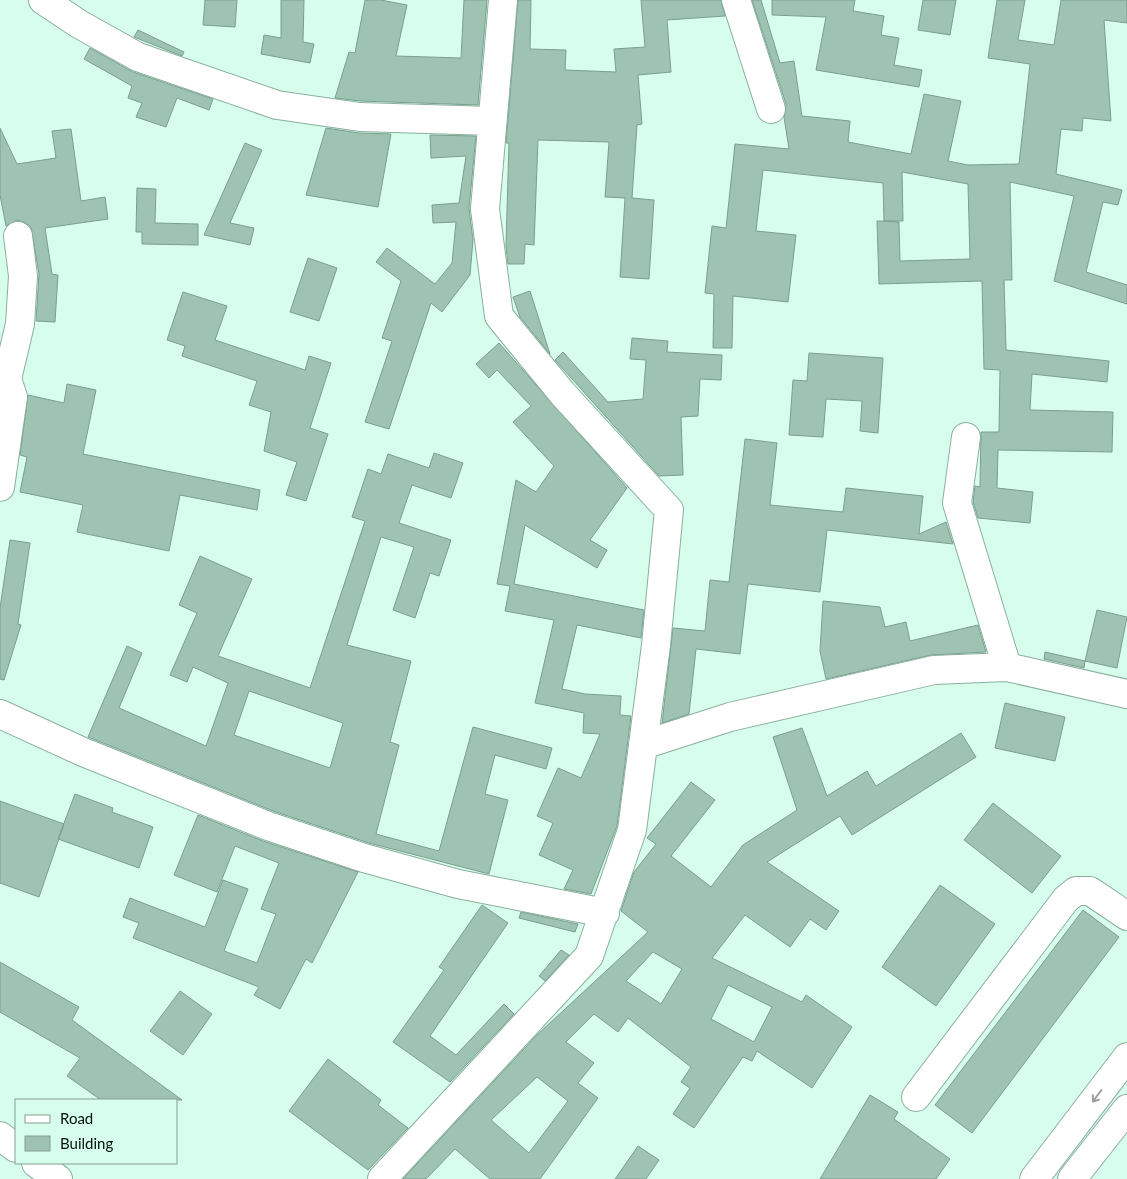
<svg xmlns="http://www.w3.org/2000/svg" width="1127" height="1179" viewBox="0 0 1127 1179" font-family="Lato,sans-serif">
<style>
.building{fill:#9ec3b2;stroke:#7b9f8f;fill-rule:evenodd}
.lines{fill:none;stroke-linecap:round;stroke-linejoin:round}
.minor-casing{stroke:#8aaf9e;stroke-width:30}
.highway-casing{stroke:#8aaf9e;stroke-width:30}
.minor{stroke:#fff;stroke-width:28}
.highway{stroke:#fff;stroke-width:28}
.oneway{stroke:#9ba09e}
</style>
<rect width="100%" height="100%" fill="#d7fdec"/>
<path class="building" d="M 205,0 L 237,0 L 235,27 L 203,25 Z
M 281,0 L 304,0 L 303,42 L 314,44 L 310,63 L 261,54 L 264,35 L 281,38 Z
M 365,0 L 381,0 L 407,5 L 396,56 L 461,58 L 464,0 L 487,0 L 478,105 L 361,101 L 335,98 L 349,52 L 355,53 Z
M 518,0 L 531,0 L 530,49 L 566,50 L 565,70 L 616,72 L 614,49 L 645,47 L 641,0 L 721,0 L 725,16 L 667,20 L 671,72 L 638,75 L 642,124 L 637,125 L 632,198 L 654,200 L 649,279 L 620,277 L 625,198 L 605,197 L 609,142 L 538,140 L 534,245 L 525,244 L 524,264 L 508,264 L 506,246 L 509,143 L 506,143 Z
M 752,0 L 761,0 L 780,63 L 794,61 L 802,116 L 850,121 L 848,142 L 911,154 L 924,94 L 961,101 L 948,161 L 968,165 L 1019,164 L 1030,64 L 988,58 L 997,0 L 1025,0 L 1018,40 L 1054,45 L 1061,0 L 1127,0 L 1127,23 L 1104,20 L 1111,121 L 1083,118 L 1082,131 L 1061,129 L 1056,174 L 1122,190 L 1118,205 L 1103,202 L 1086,272 L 1127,285 L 1127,304 L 1054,281 L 1074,196 L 1010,182 L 1012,280 L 1004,280 L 1006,350 L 1109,361 L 1107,382 L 1032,374 L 1030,410 L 1113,412 L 1112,452 L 998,450 L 997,488 L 1033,492 L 1030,523 L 978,518 L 973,502 L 975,486 L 980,487 L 981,432 L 999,432 L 1000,370 L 984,369 L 982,281 L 879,284 L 877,221 L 884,221 L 883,183 L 763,170 L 756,231 L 796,235 L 788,302 L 733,296 L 732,348 L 713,348 L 714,294 L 705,293 L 712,226 L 726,228 L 735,144 L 789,149 L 784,117 L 786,104 ZM 902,172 L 968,184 L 970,259 L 900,261 L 899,222 L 884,221 L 903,221 Z
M 772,0 L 855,0 L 853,11 L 884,16 L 881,35 L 899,38 L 894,65 L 922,70 L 919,87 L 816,70 L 826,17 L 772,15 Z
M 923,0 L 956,0 L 950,35 L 918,30 Z
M 138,30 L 184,52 L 182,56 L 134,37 Z
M 90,48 L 133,72 L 213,99 L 209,110 L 177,98 L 166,127 L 136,117 L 142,103 L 128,98 L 132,86 L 84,59 Z
M 0,128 L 17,164 L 56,158 L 52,131 L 71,129 L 81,201 L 105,197 L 108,219 L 45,228 L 52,274 L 58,275 L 55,322 L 36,321 L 39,274 L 31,227 L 24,222 L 17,220 L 6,226 L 0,195 Z
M 326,128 L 359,133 L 391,134 L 378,207 L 306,195 Z
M 430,135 L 476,136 L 469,208 L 473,240 L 470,275 L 442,312 L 431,303 L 389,429 L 365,422 L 392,341 L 382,338 L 401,281 L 376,262 L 387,248 L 435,284 L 452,263 L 456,222 L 433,223 L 432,205 L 459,203 L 466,156 L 431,158 Z
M 245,143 L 262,150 L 230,223 L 254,228 L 250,245 L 204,235 Z
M 137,188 L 156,189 L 155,223 L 198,224 L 198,245 L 142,244 L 142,232 L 136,232 Z
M 308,258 L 337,268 L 319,321 L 290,312 Z
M 530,291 L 550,354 L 520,317 L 513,297 Z
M 183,292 L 227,306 L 215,340 L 305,370 L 309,356 L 331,363 L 310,428 L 328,434 L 306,501 L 286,495 L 297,462 L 264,451 L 271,412 L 249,405 L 257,381 L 182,356 L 185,346 L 167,340 Z
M 632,338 L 668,341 L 667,352 L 722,355 L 721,380 L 700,379 L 698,416 L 681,417 L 683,475 L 659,476 L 555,360 L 563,352 L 608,402 L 643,399 L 646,360 L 630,359 Z
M 499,343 L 627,488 L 590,540 L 607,550 L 597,568 L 525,525 L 514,584 L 644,610 L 641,638 L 577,625 L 562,689 L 585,694 L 621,696 L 620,715 L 631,716 L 617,826 L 591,894 L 564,889 L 573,870 L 539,855 L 553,823 L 537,816 L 558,768 L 581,778 L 600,734 L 583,733 L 584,713 L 535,703 L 554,620 L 505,611 L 510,586 L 497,584 L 516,480 L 536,492 L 554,466 L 513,422 L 531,406 L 497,370 L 489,378 L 476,364 Z
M 809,353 L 883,358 L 878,433 L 860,431 L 862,401 L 826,399 L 823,437 L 789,435 L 793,380 L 807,381 Z
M 67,384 L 96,390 L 83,454 L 260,490 L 257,510 L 180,495 L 169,551 L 77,532 L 83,505 L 20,492 L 27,457 L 20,455 L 28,395 L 64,403 Z
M 745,439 L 777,443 L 770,505 L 843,512 L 846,488 L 923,496 L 919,534 L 946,522 L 953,544 L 827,530 L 820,592 L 748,584 L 740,654 L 696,649 L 689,714 L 662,723 L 673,628 L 705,631 L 710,580 L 729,582 Z
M 434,453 L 463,463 L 451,498 L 412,485 L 399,523 L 451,540 L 439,576 L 430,573 L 415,618 L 393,610 L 414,547 L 381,537 L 347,645 L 411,661 L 390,742 L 399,745 L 376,834 L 439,851 L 473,727 L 552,748 L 546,769 L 495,755 L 485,794 L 508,800 L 489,874 L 369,843 L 273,811 L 88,737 L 127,646 L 142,653 L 119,708 L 206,746 L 228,683 L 193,667 L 187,682 L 170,675 L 197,613 L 179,605 L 200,556 L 252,579 L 218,656 L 310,688 L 365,521 L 352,517 L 368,469 L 381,474 L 388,454 L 429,468 ZM 249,691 L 343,723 L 330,768 L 234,735 Z
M 10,540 L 30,543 L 18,624 L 21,625 L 4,680 L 0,679 L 0,608 Z
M 823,601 L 880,607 L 885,627 L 906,622 L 910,641 L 978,625 L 986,652 L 931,655 L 826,679 L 820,651 Z
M 1097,610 L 1127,617 L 1117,668 L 1085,661 Z
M 1045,652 L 1085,661 L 1084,668 L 1044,659 Z
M 1005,703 L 1065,717 L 1055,761 L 995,748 Z
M 802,728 L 827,796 L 867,771 L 876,786 L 961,733 L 976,757 L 852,835 L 840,816 L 767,862 L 839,911 L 826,930 L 810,919 L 790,947 L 745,915 L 712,958 L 802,1002 L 806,995 L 852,1027 L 812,1088 L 757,1051 L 752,1061 L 743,1057 L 694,1128 L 673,1114 L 690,1088 L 681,1082 L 691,1067 L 628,1018 L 618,1032 L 594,1014 L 566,1042 L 594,1063 L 578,1083 L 598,1098 L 540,1179 L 490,1179 L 455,1149 L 426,1179 L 403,1179 L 537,1035 L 648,932 L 621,911 L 634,872 L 656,844 L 647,838 L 691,782 L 715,800 L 671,856 L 711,887 L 743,845 L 797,810 L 773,737 ZM 653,952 L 682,969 L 661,1004 L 626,981 ZM 728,985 L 772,1007 L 754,1042 L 711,1019 ZM 537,1077 L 568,1101 L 529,1153 L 491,1120 Z
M 75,794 L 113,808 L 112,812 L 153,827 L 139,868 L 58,839 Z
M 0,801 L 64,824 L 39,897 L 0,883 Z
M 993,803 L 1061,856 L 1032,893 L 964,840 Z
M 198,815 L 263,841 L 358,872 L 312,963 L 306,959 L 280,1009 L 254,995 L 259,987 L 133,938 L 139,923 L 123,917 L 130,898 L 205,927 L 223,880 L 248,889 L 224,951 L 257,963 L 276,914 L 261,909 L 279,863 L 235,846 L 217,892 L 174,875 Z
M 940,885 L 995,924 L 936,1006 L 882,967 Z
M 482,905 L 508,923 L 430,1036 L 456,1055 L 504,1004 L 514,1014 L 450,1082 L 393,1042 L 444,970 L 439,967 Z
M 1083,910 L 1119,937 L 972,1133 L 935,1105 Z
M 521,912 L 578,924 L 575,932 L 519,918 Z
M 561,950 L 569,955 L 545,981 L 539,976 Z
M 0,962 L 79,1007 L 72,1020 L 182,1100 L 101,1100 L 67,1076 L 80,1058 L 0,1012 Z
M 180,991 L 212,1014 L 183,1055 L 150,1031 Z
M 328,1059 L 381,1100 L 378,1105 L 408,1128 L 368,1170 L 289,1111 Z
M 870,1095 L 898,1112 L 894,1119 L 950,1159 L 936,1179 L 820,1179 Z
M 638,1146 L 659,1160 L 646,1179 L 615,1179 Z"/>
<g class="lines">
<g class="minor-casing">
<path id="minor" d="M 43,0 L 79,24 L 138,57 L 277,105 L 360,117 L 492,121
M 736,0 L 771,109
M 0,374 L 7,379 L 13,397 L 0,487
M 7,379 L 20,324 L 23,276 L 18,236
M 966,437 L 957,503 L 1007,667
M 0,714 L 83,752 L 268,826 L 364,858 L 458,884 L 605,913
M 643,745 L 730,717 L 934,670 L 1007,667 L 1127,694
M 916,1097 L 1066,899 L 1076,891 L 1090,891 L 1127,916
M 0,1136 L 16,1148
M 36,1163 L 58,1179
M 382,1179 L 589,956 L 632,830 L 656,645 L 669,510 L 562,393 L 499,316 L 485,209 L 503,0"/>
</g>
<g class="highway-casing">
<path id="highway" d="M 1034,1179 L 1127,1057
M 1072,1179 L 1127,1109"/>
</g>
<use href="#minor" class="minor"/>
<use href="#highway" class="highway"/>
</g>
<defs><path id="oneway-shaft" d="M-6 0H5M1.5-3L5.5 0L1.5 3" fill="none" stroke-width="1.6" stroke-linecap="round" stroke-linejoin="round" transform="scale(1.25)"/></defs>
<use class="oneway" href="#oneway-shaft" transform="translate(1097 1096) rotate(127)"/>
<rect x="15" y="1099" width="162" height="65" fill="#d7fdec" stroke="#839f93"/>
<rect x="25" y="1115" width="25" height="8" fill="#ffffff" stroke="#839f93"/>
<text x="60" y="1124" font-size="15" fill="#05120d">Road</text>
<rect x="25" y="1136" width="25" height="15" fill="#9ec3b2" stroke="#839f93"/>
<text x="60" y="1149" font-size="15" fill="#05120d">Building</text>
</svg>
